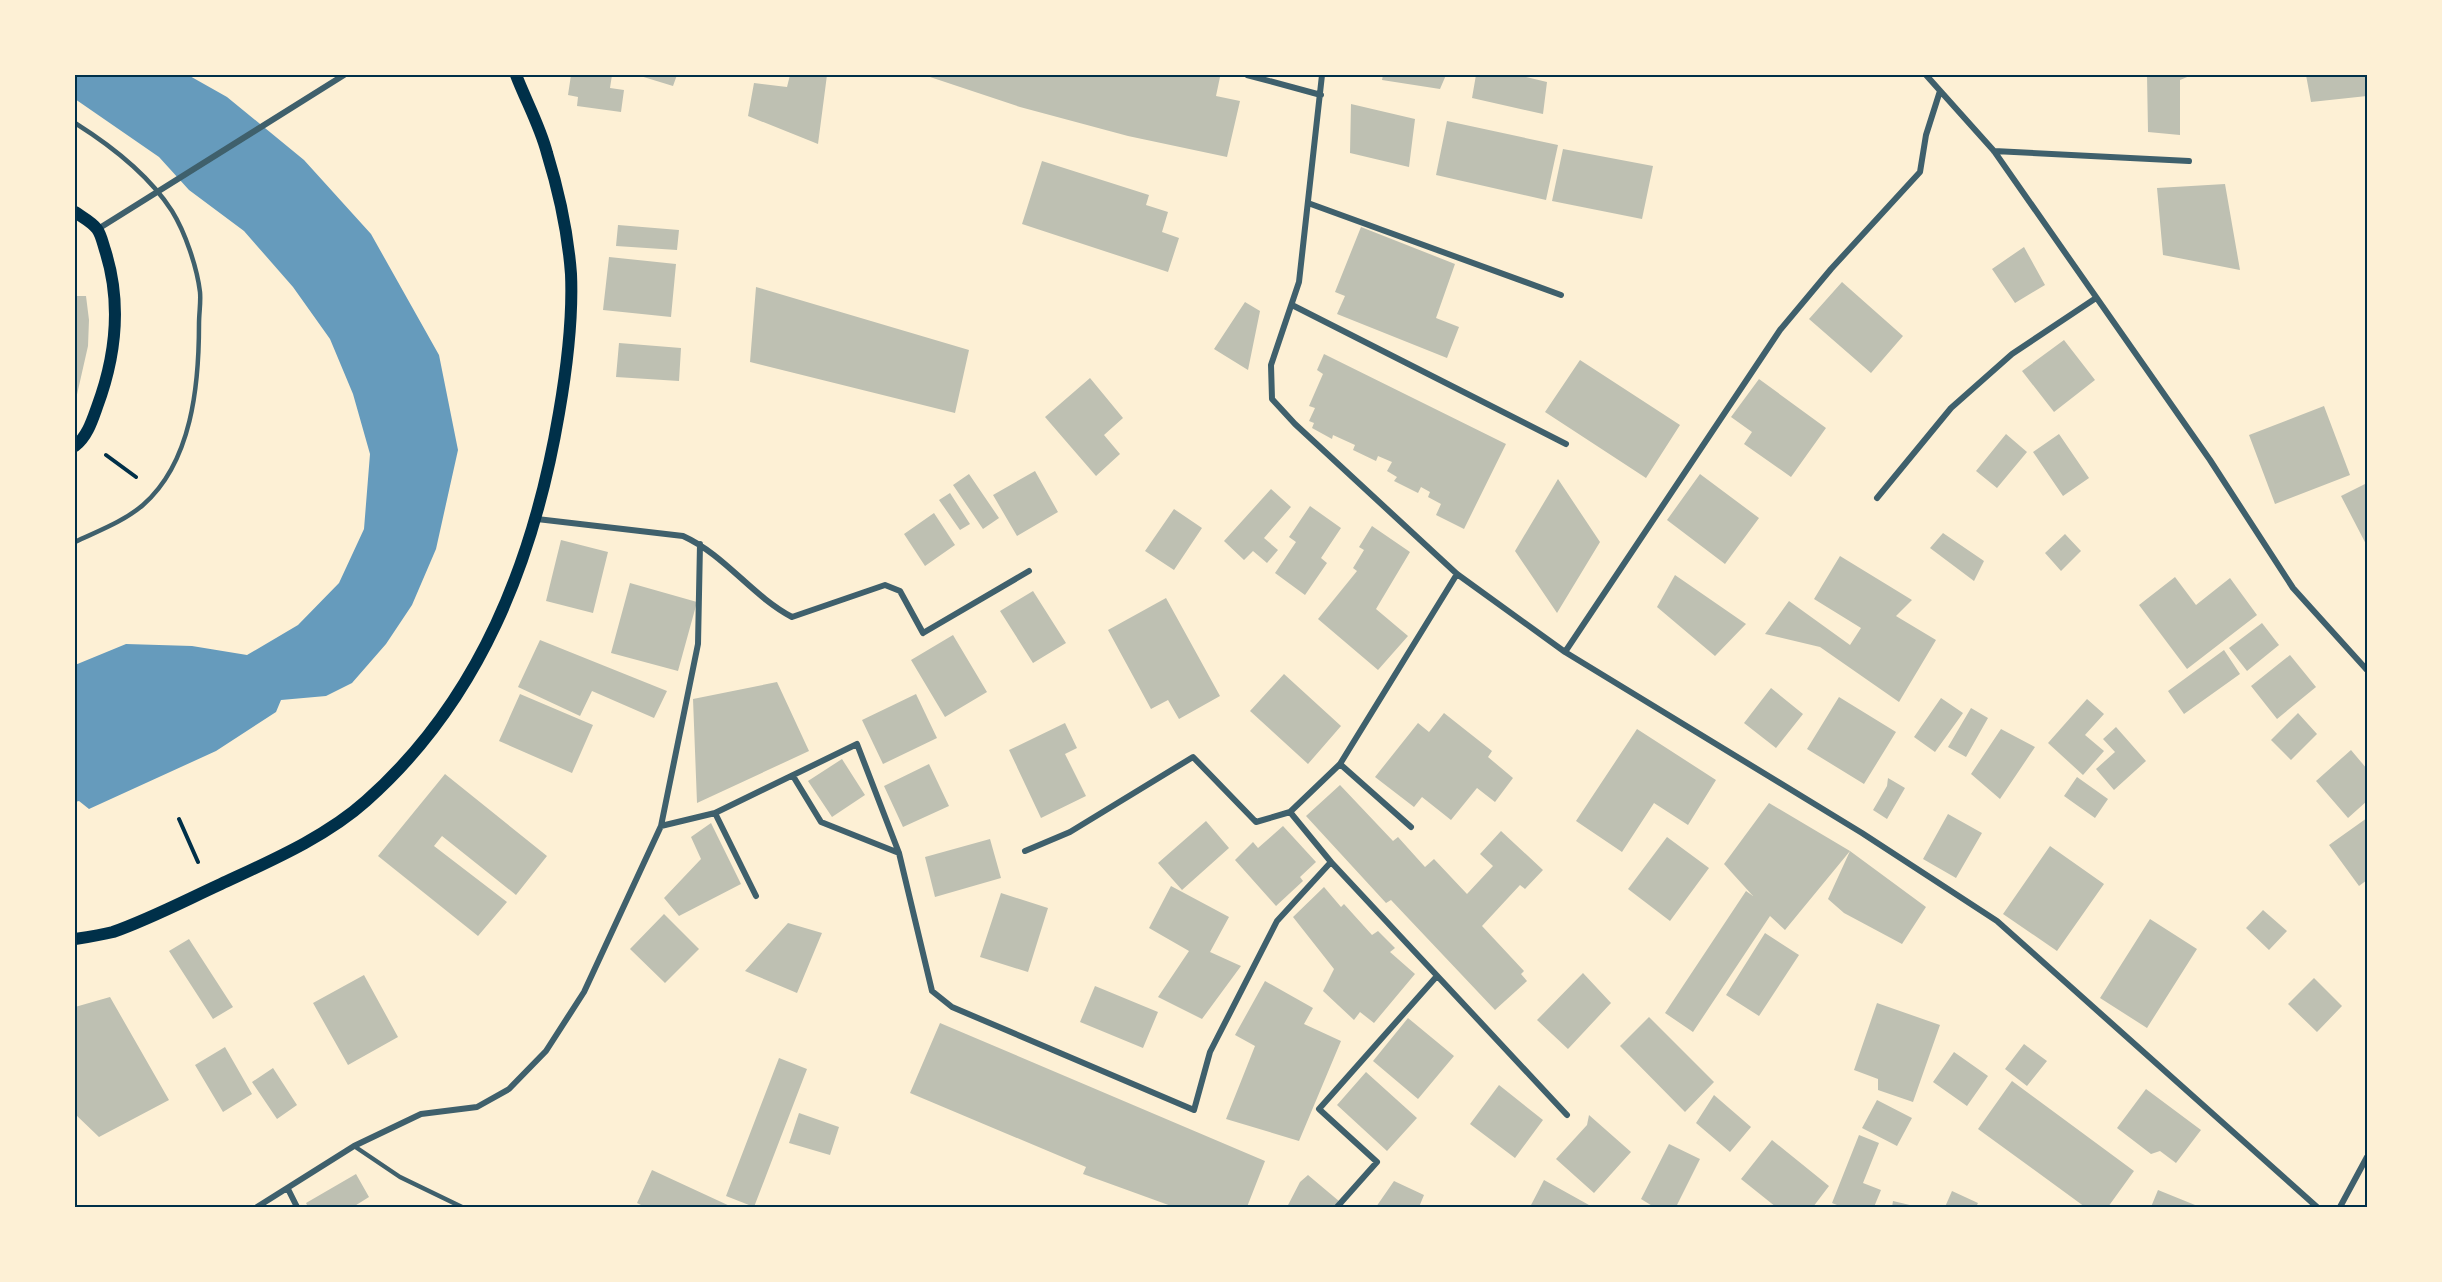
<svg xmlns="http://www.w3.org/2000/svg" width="2442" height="1282" viewBox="0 0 2442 1282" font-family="Cabin,sans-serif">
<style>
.water{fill:#669bbc}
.building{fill:#bec0b2}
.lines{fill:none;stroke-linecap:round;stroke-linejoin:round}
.path{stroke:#003049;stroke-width:4}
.service{stroke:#3f606c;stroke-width:4.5}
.minor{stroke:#3f606c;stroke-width:6}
.secondary{stroke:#003049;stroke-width:12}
.neatline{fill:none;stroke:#003049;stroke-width:2}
</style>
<rect width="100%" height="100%" fill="#fdf0d5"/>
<path class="water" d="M 75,75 L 188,75 L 227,97 L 304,160 L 371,234 L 439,355 L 458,450 L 436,549 L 412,605 L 386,644 L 352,683 L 326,696 L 281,700 L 276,712 L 216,751 L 89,809 L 79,801 L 75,802 L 75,665 L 126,644 L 192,646 L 247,655 L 298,625 L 339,583 L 364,529 L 370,454 L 353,394 L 330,339 L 293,287 L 244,231 L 189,190 L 159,157 L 75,99 Z"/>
<path class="building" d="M 571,75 L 612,75 L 610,88 L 624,90 L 621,112 L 577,106 L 578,97 L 568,95 Z
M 637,75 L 677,75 L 673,86 Z
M 790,75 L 827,75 L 818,144 L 748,116 L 754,83 L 787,87 Z
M 924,75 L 1213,75 L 1220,77 L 1216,96 L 1240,101 L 1227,157 L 1128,136 L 1020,107 Z
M 1383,75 L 1446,75 L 1440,89 L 1382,80 Z
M 1476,75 L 1518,75 L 1547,82 L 1543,114 L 1472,98 Z
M 2147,75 L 2192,75 L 2180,80 L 2180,135 L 2148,132 Z
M 2306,75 L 2367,75 L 2367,96 L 2311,102 Z
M 1351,104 L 1415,119 L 1409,167 L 1350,153 Z
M 1447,121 L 1558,145 L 1546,200 L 1436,175 Z
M 1563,149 L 1653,166 L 1642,219 L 1552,201 Z
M 1042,161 L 1149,195 L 1146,205 L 1168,212 L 1162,232 L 1179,238 L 1168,272 L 1022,224 Z
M 2225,184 L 2240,270 L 2163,255 L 2157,188 Z
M 618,225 L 679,230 L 677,250 L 616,246 Z
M 1361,227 L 1455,264 L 1436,318 L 1459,327 L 1447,358 L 1337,314 L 1345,296 L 1335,292 Z
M 2024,247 L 2045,285 L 2015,303 L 1992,269 Z
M 609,257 L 676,264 L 671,317 L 603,310 Z
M 1842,282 L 1903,336 L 1871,373 L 1809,319 Z
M 756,287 L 969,350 L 955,413 L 750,362 Z
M 75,296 L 86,296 L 89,320 L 88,346 L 76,399 Z
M 1245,302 L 1260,311 L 1248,370 L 1214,349 Z
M 2064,340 L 2095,380 L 2054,412 L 2022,371 Z
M 619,343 L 681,348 L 679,381 L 616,377 Z
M 1324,354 L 1506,444 L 1464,529 L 1436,515 L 1441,504 L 1428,497 L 1430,492 L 1421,487 L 1418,493 L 1394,481 L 1397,477 L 1387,471 L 1392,462 L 1378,456 L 1376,461 L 1353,450 L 1355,445 L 1333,435 L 1332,439 L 1312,428 L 1314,423 L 1309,421 L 1315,408 L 1309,406 L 1323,374 L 1317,370 Z
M 1580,360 L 1680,425 L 1646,478 L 1545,412 Z
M 1090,378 L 1123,418 L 1104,435 L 1120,454 L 1096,476 L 1045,417 Z
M 1759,379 L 1826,428 L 1791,477 L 1744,444 L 1752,432 L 1731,417 Z
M 2324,406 L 2350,475 L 2275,504 L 2249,435 Z
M 2006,434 L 2027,452 L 1997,488 L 1976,471 Z
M 2059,434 L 2089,478 L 2063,496 L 2033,452 Z
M 1035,471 L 1058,512 L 1017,536 L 993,495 Z
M 969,474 L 999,518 L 983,529 L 953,485 Z
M 1700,474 L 1759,518 L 1725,564 L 1667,520 Z
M 1558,479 L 1600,542 L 1557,613 L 1515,551 Z
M 2367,483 L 2367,546 L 2341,496 Z
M 1271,489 L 1291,507 L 1264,538 L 1278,550 L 1267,563 L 1253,551 L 1244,560 L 1224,541 Z
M 950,493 L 970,524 L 960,530 L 939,500 Z
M 1310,506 L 1341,528 L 1321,558 L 1327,563 L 1305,595 L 1275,573 L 1296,542 L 1289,537 Z
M 1174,509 L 1202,528 L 1174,570 L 1145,551 Z
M 934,513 L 955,545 L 925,566 L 904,534 Z
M 1372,526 L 1410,552 L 1376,609 L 1408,636 L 1378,670 L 1318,619 L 1357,571 L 1353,568 L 1364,550 L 1359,547 Z
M 1943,533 L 1984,561 L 1974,581 L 1930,548 Z
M 2065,534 L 2081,551 L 2061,571 L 2045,553 Z
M 561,540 L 608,552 L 593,613 L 546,601 Z
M 1840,556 L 1912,600 L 1896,616 L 1936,640 L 1899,702 L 1820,647 L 1765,634 L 1789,601 L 1850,645 L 1861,628 L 1814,599 Z
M 1675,575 L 1746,624 L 1715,656 L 1657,607 Z
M 2175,577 L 2196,605 L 2230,578 L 2257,615 L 2187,669 L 2139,605 Z
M 630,583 L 697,602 L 678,671 L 611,653 Z
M 1033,591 L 1066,643 L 1033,663 L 1000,611 Z
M 1166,598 L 1220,696 L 1179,719 L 1168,700 L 1151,709 L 1108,630 Z
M 2262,623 L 2279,645 L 2247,671 L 2229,648 Z
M 953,635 L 987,692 L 945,717 L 911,660 Z
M 540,640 L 667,691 L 654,718 L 592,691 L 580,716 L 518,687 Z
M 2224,650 L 2240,674 L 2184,714 L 2168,691 Z
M 2290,655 L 2316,687 L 2277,719 L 2251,686 Z
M 1284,674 L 1341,726 L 1308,764 L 1250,711 Z
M 777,682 L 809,751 L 697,803 L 693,699 Z
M 1771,688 L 1803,714 L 1776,748 L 1744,723 Z
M 520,694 L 593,725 L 572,773 L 499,741 Z
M 916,694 L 937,738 L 883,764 L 862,720 Z
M 1839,697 L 1896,732 L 1864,784 L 1807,749 Z
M 1941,698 L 1963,713 L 1935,752 L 1914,737 Z
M 2087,699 L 2104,714 L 2085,735 L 2104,751 L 2083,775 L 2048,743 Z
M 1971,708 L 1988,718 L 1966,757 L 1948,747 Z
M 1444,713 L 1492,751 L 1488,757 L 1513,778 L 1495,802 L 1477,788 L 1451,820 L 1422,797 L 1414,807 L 1375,777 L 1418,723 L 1429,732 Z
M 2298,713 L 2317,734 L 2291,760 L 2271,740 Z
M 1065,723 L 1077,748 L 1065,754 L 1086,796 L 1041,818 L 1009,750 Z
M 2116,727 L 2146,761 L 2114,790 L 2096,769 L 2115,752 L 2103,739 Z
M 1637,729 L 1716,780 L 1688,825 L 1654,803 L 1622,852 L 1576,821 Z
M 2001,729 L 2035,747 L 2000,799 L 1971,774 Z
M 2351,750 L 2367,769 L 2367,801 L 2348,818 L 2316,781 Z
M 842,759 L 865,795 L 832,817 L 808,781 Z
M 929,764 L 949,806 L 903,827 L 884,786 Z
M 445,774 L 547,856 L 516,895 L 442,836 L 434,846 L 507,902 L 478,936 L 378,856 Z
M 2077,777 L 2108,799 L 2095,818 L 2064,796 Z
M 1888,778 L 1905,788 L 1887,819 L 1873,810 L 1887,786 Z
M 1340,785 L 1393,841 L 1398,837 L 1425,867 L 1434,859 L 1467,894 L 1493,866 L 1480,854 L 1501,831 L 1543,870 L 1525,889 L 1520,885 L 1482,926 L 1524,971 L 1521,974 L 1527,981 L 1495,1010 L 1391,900 L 1386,903 L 1306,816 Z
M 1769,803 L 1850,851 L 1785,930 L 1770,916 L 1693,1032 L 1665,1013 L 1746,891 L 1753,896 L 1724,864 Z
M 1948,814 L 1982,833 L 1956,878 L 1923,859 Z
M 2367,818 L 2367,880 L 2359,886 L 2329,845 Z
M 1206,821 L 1229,848 L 1182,890 L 1158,863 Z
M 711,823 L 741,884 L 679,916 L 664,898 L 701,859 L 691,837 Z
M 1283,826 L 1316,862 L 1300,877 L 1303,881 L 1276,906 L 1235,860 L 1253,842 L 1258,848 Z
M 1667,837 L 1709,868 L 1670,921 L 1628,889 Z
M 990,839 L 1001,878 L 935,897 L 925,857 Z
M 2050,846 L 2104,884 L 2057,951 L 2003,914 Z
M 1850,851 L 1926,907 L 1902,944 L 1844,913 L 1828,899 Z
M 1171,886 L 1229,917 L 1210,952 L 1241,966 L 1202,1019 L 1158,997 L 1189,951 L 1149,928 Z
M 1324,887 L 1341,907 L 1344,904 L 1372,935 L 1378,931 L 1395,948 L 1390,952 L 1415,974 L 1374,1023 L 1360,1012 L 1354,1020 L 1323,991 L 1334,969 L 1293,917 Z
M 1001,893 L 1048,908 L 1028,972 L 980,957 Z
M 2263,910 L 2287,931 L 2269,950 L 2246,928 Z
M 664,914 L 699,949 L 665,983 L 630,949 Z
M 2150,919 L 2197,949 L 2147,1028 L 2100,998 Z
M 788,923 L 822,933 L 797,993 L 745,971 Z
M 1765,933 L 1799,955 L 1759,1016 L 1726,995 Z
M 189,939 L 233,1007 L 213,1019 L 169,951 Z
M 1583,973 L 1611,1003 L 1568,1049 L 1537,1020 Z
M 364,975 L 398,1037 L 348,1065 L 313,1003 Z
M 2314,978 L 2342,1006 L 2317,1032 L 2288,1004 Z
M 1265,981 L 1313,1008 L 1304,1024 L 1341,1041 L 1299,1141 L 1226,1119 L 1255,1046 L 1235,1035 Z
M 1095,986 L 1158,1012 L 1143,1048 L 1080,1022 Z
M 110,997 L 169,1100 L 99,1137 L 75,1114 L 75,1007 Z
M 1877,1003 L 1940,1025 L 1913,1102 L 1878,1090 L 1878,1079 L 1854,1070 Z
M 1649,1017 L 1714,1082 L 1685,1112 L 1620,1046 Z
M 1408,1018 L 1454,1056 L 1418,1099 L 1373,1061 Z
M 940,1023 L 1265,1161 L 1247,1207 L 1174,1207 L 1083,1174 L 1086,1167 L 910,1093 Z
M 2024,1044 L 2047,1061 L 2027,1086 L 2005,1069 Z
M 225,1047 L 252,1094 L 223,1112 L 195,1065 Z
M 1954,1052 L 1988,1076 L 1967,1106 L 1933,1082 Z
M 779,1058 L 807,1069 L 754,1207 L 726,1196 Z
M 273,1068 L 297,1105 L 277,1119 L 252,1082 Z
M 1366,1072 L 1417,1118 L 1387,1151 L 1337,1105 Z
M 2012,1081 L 2134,1171 L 2108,1207 L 2085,1207 L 1978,1129 Z
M 1499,1085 L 1543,1120 L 1515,1158 L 1470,1124 Z
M 2146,1089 L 2201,1130 L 2176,1163 L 2160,1151 L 2151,1154 L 2117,1128 Z
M 1714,1095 L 1751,1127 L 1730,1152 L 1696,1123 Z
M 1877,1100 L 1912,1118 L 1897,1146 L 1862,1128 Z
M 799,1113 L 839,1127 L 830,1155 L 789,1143 Z
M 1589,1115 L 1631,1152 L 1594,1193 L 1556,1159 L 1587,1125 Z
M 1859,1135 L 1879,1143 L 1863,1183 L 1881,1190 L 1874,1207 L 1842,1207 L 1832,1203 Z
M 1772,1140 L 1829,1186 L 1813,1207 L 1776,1207 L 1741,1179 Z
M 1669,1144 L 1700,1159 L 1676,1207 L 1654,1207 L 1641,1199 Z
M 652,1170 L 732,1207 L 645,1207 L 637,1203 Z
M 356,1174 L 369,1197 L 353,1207 L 308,1207 L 306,1203 Z
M 1308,1175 L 1346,1207 L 1287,1207 L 1300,1182 Z
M 1544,1180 L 1589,1205 L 1588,1207 L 1530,1207 Z
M 1394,1181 L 1424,1195 L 1419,1207 L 1376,1207 Z
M 2158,1190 L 2200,1207 L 2151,1207 Z
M 1952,1191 L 1978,1203 L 1976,1207 L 1945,1207 Z
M 1893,1201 L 1914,1206 L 1914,1207 L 1892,1207 Z"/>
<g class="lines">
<path class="path" d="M 106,455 L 136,477
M 179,819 L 198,862"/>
<path class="service" d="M 75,123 C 110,145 149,175 172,211 C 185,232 197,267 200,292 C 201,302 199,313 199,324 C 199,385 192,462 143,505 C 123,522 98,531 75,542
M 354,1146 L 400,1177 L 462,1207"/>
<path class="minor" d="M 1247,75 L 1321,95
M 1322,75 L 1299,282 L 1271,365 L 1272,399 L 1295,424 L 1457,574 L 1565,652 L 1862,833 L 1997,921 L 2317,1207
M 1926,75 L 1994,151 L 2210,460 L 2293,588 L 2367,670
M 1994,151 L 2189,161
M 1308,203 L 1561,295
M 98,229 L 344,75
M 1292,305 L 1566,444
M 1877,498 L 1951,408 L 2012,354 L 2096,298
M 537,519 L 683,536 C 725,555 752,596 792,617 L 885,585 L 900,591 L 923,633 L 1029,571
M 700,544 L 698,644 L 661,826 L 715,813 L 857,744 L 899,853 L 932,991 L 952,1007 L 1194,1110 L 1210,1052 L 1277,921 L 1331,862 L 1567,1115
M 1565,652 L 1780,330 L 1831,269 L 1920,172 L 1926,135 L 1940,91
M 1340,764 L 1457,574
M 793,776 L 821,822 L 899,853
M 715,813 L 756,896
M 1025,851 L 1070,832 L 1193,757 L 1256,822 L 1290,812
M 1331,862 L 1290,812 L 1340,764 L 1411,827
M 288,1189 L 297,1207
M 257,1207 L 354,1146 L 421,1114 L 477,1107 L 509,1089 L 546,1051 L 584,992 L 661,826
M 1337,1207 L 1377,1162 L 1319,1109 L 1437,976
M 2340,1207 L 2367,1157"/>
<path class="secondary" d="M 75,212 C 82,217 92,222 97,229 C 101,234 103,244 105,250 C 122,303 116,356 97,407 C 92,421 87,437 75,446
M 75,939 C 88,937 101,935 113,932 C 150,919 186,900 221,884 C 270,861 326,837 366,801 C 480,700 534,560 559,413 C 567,367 573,320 571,274 C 568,234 559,192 547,153 C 540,126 526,101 516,75"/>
</g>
<rect width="2442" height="1282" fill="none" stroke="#fdf0d5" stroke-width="153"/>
<rect x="76" y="76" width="2290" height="1130" class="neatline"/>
</svg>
